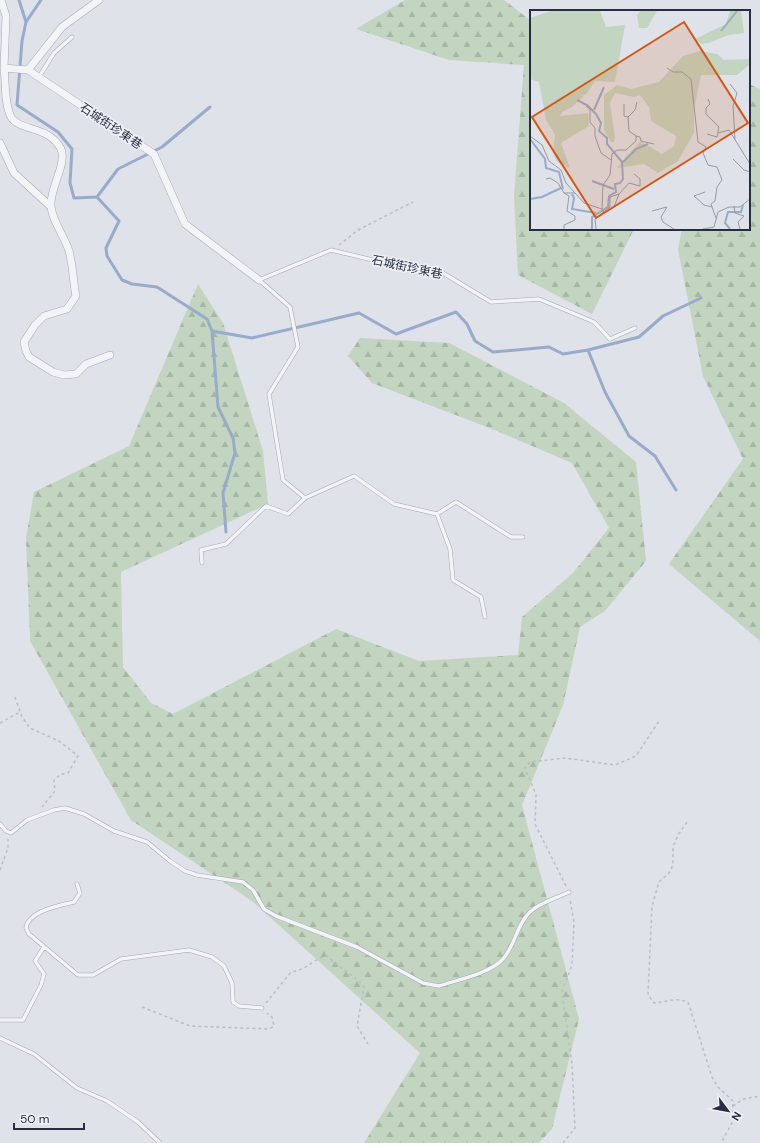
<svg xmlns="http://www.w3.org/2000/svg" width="760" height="1143" viewBox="0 0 760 1143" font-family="'DM Sans','Noto Sans TC',sans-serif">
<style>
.forest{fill:url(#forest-firs)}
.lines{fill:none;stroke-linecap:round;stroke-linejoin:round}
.stream{stroke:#98abcb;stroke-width:3}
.lane-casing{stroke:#a4a8b3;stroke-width:4.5}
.street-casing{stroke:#a4a8b3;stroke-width:8}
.path{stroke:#b9bdc4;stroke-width:1.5;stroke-dasharray:3 3;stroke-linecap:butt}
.lane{stroke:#f2f4f7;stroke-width:3.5}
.street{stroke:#f2f4f7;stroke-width:7}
.labels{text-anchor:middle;stroke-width:3;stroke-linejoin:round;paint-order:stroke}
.street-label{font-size:12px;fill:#272e41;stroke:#eff1f7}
.inset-river{fill:none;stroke:#98abcb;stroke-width:2}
.inset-road{fill:none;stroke:#959aa6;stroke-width:1}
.view{fill:#d55511;fill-opacity:0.15;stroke:#d55511;stroke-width:2}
.inset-edge{fill:none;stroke:#272e41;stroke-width:2}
</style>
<defs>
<pattern id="forest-firs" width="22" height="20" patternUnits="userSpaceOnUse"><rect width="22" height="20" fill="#c3d4c0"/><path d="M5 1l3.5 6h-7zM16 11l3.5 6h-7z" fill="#a8b6a6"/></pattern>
</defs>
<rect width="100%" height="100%" fill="#dfe2e9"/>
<path class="forest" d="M 405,0 L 504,0 L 531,21 L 531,229 L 634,229 L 592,314 L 518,275 L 514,196 L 524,65 L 449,60 L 356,29 Z
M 749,84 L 760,89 L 760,641 L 669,564 L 743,459 L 703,376 L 678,249 L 682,229 L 749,229 Z
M 198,284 L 223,323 L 263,451 L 268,504 L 121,572 L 123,667 L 151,703 L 173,714 L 336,629 L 419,661 L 518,655 L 522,617 L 573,573 L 609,528 L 572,463 L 492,429 L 372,383 L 348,356 L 360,338 L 449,343 L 564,403 L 636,462 L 646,561 L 605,611 L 580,627 L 563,705 L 522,805 L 579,1019 L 552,1129 L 539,1143 L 364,1143 L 420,1053 L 252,901 L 131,820 L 30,641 L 26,538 L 34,492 L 129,446 Z"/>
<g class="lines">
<path class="stream" d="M 19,0 L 26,22 L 22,41 L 17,105 L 58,132 L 72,149 L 70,183 L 74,198 L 97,197 L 119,221 L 106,248 L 107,256 L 122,280 L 132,284 L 157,287 L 207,319 L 212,331 L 252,338 L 359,313 L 396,334 L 456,312 L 467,324 L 475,341 L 493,352 L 549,347 L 563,354 L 588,350 L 639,337 L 663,316 L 701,298
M 26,22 L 41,0
M 97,197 L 118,169 L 162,147 L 210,107
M 212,331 L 218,407 L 233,438 L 235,453 L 223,493 L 226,532
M 588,350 L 605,392 L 629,436 L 655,456 L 676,490"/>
<g class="lane-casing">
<path id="lane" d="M 39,77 L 54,53 L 72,37
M 437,514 L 456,502 L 511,537 L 523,537
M 202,563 L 201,550 L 226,544 L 266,506 L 288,514 L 305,498
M 485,617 L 481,597 L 453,580 L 450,549 L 437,514 L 394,504 L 354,476 L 305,498 L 283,480 L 269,394 L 298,347 L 290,307 L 259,280 L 331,250 L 394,265 L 443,273 L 491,302 L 539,299 L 594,322 L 610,339 L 635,328
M 0,824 L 6,831 L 11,833 L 27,820 L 54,810 L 65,808 L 84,814 L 114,831 L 147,842 L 170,861 L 185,871 L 197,875 L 243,882 L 253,890 L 264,909 L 276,916 L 357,947 L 423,983 L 439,986 C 457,980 490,973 502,960 C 515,947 516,925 530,912 C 539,903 557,898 569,892
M 77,884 L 80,893 L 74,902 C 61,905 28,911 26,928 L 29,934 L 78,975 L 93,975 L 121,959 L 189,950 L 212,957 L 224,966 L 232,983 L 233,1002 L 239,1006 L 262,1008
M 0,1020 L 23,1020 L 41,985 L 44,974 L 35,961 L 44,947
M 0,1038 L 34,1054 L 77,1088 L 107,1101 L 138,1122 L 160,1143"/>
</g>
<g class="street-casing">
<path id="street" d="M 1,0 L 6,16 L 4,68 L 28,70 L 62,27 L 99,0
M 4,68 C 6,83 4,103 11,117 C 20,132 49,125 61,149 C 67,164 50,188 51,205 C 51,219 65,237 69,251 C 73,265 73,281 76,296 L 67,309 L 44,316 L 35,325 L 24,342 L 26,351 L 29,357 L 53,372 L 64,375 L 76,374 L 86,364 L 110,355
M 28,70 L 154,154 L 185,224 L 259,280
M 0,143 L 14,173 L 50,206"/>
</g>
<path class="path" d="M 339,245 L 358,230 L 413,202
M 15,697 L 22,717 L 30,728 L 59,741 L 78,756 L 68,773 L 61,774 L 54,780 L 55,791 L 42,807
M 0,723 L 20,712
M 687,822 L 678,835 L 673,847 L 673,861 L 671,871 L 659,882 L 652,906 L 648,995 L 654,1003 C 669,1002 673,997 688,1002 L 712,1077 L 718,1087 L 733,1101 L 732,1123 L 721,1143
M 0,870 L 8,848 L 8,839
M 566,886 L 535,824 L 536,795 L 525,768 L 530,762 L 565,758 L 615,765 L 636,756 L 659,721
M 266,1003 L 291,972 C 309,969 313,959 326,956 L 360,982 L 364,987 L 357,1026 L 368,1044
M 142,1007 L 190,1026 L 269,1029 L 274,1026 L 272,1017 L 267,1013
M 733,1106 L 743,1099 L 760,1096
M 563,1143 L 575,1128 L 572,1064 L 562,992 L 572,965 L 574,922 L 570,900"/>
<use href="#lane" class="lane"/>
<use href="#street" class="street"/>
</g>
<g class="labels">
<g class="street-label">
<text transform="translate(111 126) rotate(34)" y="4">石城街珍東巷</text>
<text transform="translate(407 267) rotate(12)" y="4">石城街珍東巷</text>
</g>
</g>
<g transform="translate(530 10)">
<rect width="220" height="220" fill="#dfe2e9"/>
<path d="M 21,1 L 70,1 L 76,17 L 95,15 L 85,72 L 65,71 L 57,83 L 42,97 L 32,102 L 30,106 L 58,103 L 59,116 L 31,133 L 40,158 L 27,152 L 23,143 L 25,125 L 16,110 L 9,72 L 0,69 L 0,8 ZM 111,1 L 127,1 L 117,18 L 109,18 L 107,5 ZM 200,1 L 211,1 L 214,23 L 199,25 L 178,33 L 172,34 L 165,29 L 196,14 ZM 170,41 L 187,44 L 194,50 L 220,49 L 220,54 L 207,65 L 171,65 L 164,100 L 164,123 L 148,151 L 128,163 L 114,154 L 87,158 L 110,131 L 132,144 L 144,136 L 146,126 L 121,111 L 119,97 L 110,85 L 104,87 L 85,83 L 80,93 L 85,127 L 84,132 L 81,132 L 74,120 L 74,85 L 87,75 L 101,79 L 129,72 L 153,46 Z" fill="#c3d4c0"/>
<path class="inset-river" d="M 191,21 L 207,1M 47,90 L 57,95 L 66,104 L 71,113 L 69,121 L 77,128 L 77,134 L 92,152 L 93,169 L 90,173 L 85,174 L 86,182 L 79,186 L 78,197 L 62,207 L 62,219M 64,100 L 74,77M 0,129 L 15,149 L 16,158 L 29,162 L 33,179M 93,152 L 106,139 L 118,134M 62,171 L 84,179M 42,184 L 44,188 L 42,199 L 66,203M 0,189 L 12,187 L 31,178M 200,219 L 195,213 L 198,202 L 211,202 L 213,195"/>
<path class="inset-road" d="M 137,58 L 143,62 L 152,62 L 161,69 L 168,132 L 176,137 L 173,143 L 178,155 L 187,157 L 192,170 L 187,177 L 185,191 L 181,194 L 186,208M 200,74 L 207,83 L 203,96 L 205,130M 94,94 L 94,106 L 98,107M 56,96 L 60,99 L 60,112 L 65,118 L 65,126 L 71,143 L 81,150M 188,123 L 199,120 L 220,154M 177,124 L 187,127 L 189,117 L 176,104 L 176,98 L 180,94 L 178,89M 0,126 L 12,135 L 19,151 L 31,160 L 36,173 L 54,193 L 72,199 L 74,202 L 65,209 L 66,219M 106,126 L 110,127 L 111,131 L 124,134M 203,149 L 214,160 L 220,162M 16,169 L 20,168 L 28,173 L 34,183 L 45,183M 175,182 L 164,186 L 174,195 L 182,197M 204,196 L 205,203 L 214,206 L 208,212 L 210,219M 84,197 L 89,184M 72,199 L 73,175 L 80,165 L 82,144 L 87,140 L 96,140 L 106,131 L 106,126 L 99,121 L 98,107 L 105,100 L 107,92M 122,201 L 137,197 L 131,207 L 133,212 L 144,219M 74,202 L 80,197 L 80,187 L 89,184 L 99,173 L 110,176 L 110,169 L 104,164M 34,219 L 34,215 L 45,210 L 45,206 L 37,201 L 39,186 L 34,183M 173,219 L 184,217 L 188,202 L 199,197 L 210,197 L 220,189"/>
<path class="view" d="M 154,12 L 218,113 L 66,208 L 2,107 Z"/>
<rect width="220" height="220" class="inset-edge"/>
</g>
<g transform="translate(728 1111) rotate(122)" stroke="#eff1f7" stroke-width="3" paint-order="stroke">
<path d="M0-3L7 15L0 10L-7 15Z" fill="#272e41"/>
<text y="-6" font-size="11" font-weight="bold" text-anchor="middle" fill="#272e41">N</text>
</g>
<path d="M14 1123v6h70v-6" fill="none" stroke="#272e41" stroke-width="2"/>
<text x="20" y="1123" font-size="12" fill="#272e41" stroke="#eff1f7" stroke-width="3" paint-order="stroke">50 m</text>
</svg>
